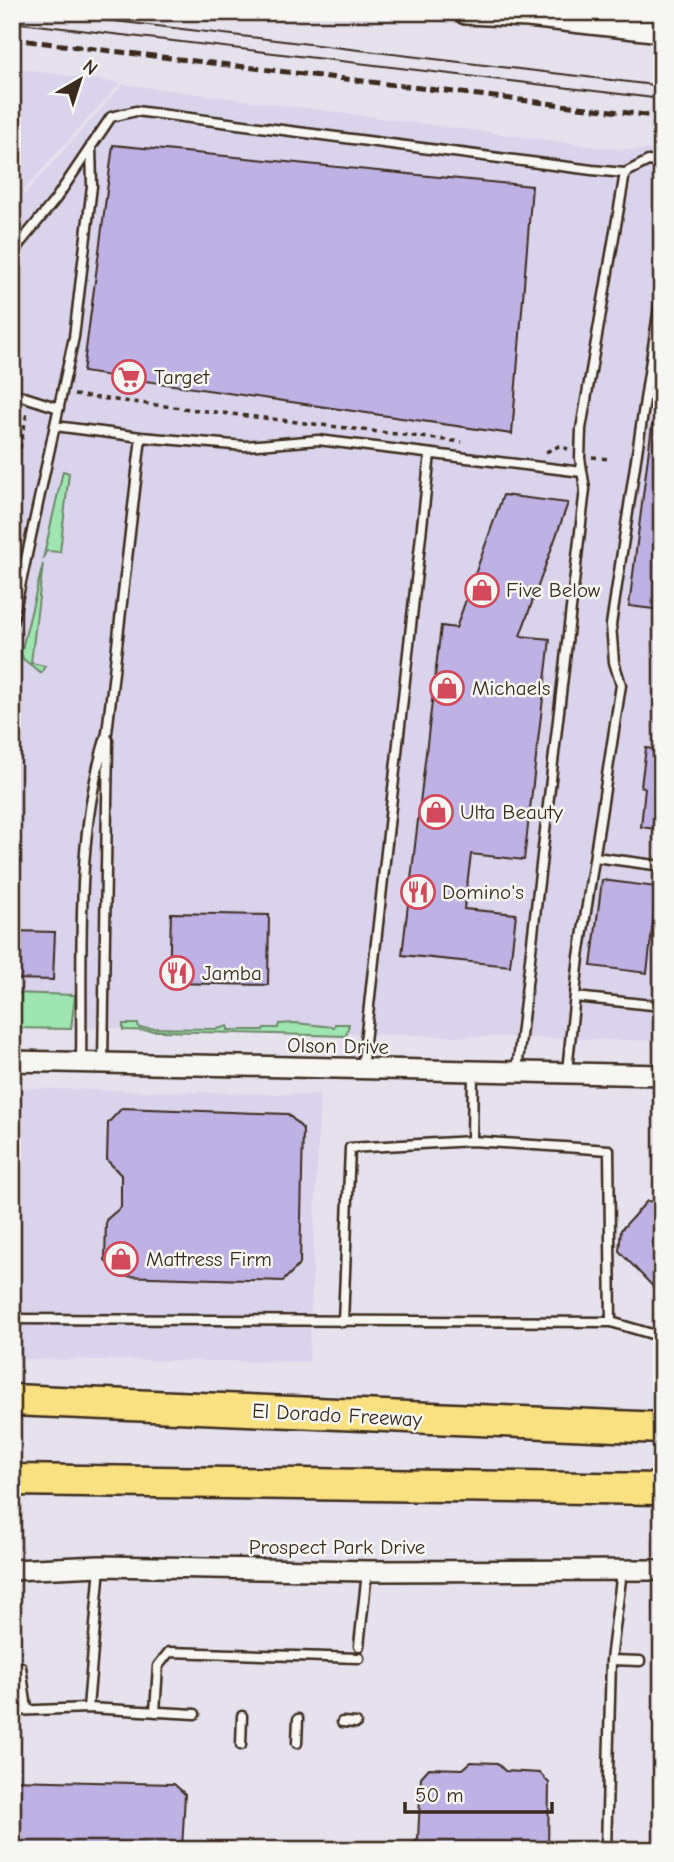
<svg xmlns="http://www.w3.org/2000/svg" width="674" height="1862" viewBox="0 0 674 1862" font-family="'Comic Neue',sans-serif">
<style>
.built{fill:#d9d4eb}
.green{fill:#9fe5b1;stroke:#6d8868;stroke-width:2}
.building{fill:#bdb2e3;stroke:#3b2a1e;stroke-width:2}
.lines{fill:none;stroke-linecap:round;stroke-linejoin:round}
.service-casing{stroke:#3b2a1e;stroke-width:13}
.tertiary-casing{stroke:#3b2a1e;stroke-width:24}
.secondary-casing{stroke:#3b2a1e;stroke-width:28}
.motorway-casing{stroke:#3b2a1e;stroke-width:35}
.path{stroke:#3b2a1e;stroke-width:3.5;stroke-dasharray:5 5;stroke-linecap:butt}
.service{stroke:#f6f6f2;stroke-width:8}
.tertiary{stroke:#f6f6f2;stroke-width:19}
.secondary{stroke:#f6f6f2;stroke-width:23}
.motorway{stroke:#f9e181;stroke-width:30}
.tram{stroke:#3b2a1e;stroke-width:2}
.rail{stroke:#3b2a1e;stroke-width:5;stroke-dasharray:10 5;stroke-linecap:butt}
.labels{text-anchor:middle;stroke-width:5;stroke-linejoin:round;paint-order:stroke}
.poi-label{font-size:21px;fill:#3b2a1e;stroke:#f6f6f2;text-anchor:start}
.street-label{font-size:21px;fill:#3b2a1e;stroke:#f6f6f2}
</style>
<rect width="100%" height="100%" fill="#e5e2ee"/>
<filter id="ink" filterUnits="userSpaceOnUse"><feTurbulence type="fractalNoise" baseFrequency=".0143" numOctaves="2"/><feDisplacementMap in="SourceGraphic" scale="14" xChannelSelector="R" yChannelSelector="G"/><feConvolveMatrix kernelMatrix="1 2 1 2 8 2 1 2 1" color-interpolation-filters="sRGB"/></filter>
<g filter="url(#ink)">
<path class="built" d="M 12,68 L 120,83 L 12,203 Z
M 123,84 L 615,149 L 662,150 L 662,1041 L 12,1026 L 12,208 Z
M 12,1088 L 320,1095 L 309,1362 L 12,1359 Z"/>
<path class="green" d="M 63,471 L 69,473 L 60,552 L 46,551 L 43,559 Z
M 43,564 L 31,663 L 45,666 L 41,673 L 23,659 L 21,653 Z
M 12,993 L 75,995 L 71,1029 L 12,1028 Z
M 295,1023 L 334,1027 L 335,1024 L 349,1024 L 346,1036 L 123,1030 L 123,1024 L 138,1024 L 139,1028 L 217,1029 L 228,1026 L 228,1030 L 263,1030 L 264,1028 L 278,1028 L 279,1024 Z"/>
<path class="building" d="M 113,145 L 532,186 L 512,434 L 83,372 Z
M 652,425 L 662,425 L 662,610 L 629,606 Z
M 503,495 L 568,503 L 520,636 L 550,639 L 524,860 L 471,854 L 464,909 L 516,914 L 510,966 L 402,955 L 441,626 L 456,628 Z
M 646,748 L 662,750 L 662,830 L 641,827 L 645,788 L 641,786 Z
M 602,880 L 657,887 L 647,973 L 591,966 Z
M 171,913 L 269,915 L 268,985 L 169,983 Z
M 12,931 L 55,932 L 53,980 L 12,979 Z
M 122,1108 L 288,1114 L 303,1129 L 300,1264 L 283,1281 L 119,1276 L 105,1260 L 106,1220 L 121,1207 L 121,1175 L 107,1160 L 108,1123 Z
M 647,1201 L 662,1202 L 662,1296 L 619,1251 L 621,1230 Z
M 471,1762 L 497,1763 L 505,1771 L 540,1773 L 549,1783 L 548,1850 L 407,1850 L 418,1839 L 421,1777 L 429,1768 L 463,1769 Z
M 12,1780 L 174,1784 L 185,1794 L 182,1850 L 12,1850 Z"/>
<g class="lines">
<g class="service-casing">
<path id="service" d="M 12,253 L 55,200 L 111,117 L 136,111 L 592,170 L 625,173 L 648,161 L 662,163
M 12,393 L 59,408
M 55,426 L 141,437 L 245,446 L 318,440 L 582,472
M 12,624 L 74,337 L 92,186 L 91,146
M 595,857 L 662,866
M 575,997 L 662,1006
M 81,1063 C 83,955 74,838 107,733 L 141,437
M 103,1063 L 108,740
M 362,1069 L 430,454
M 517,1070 L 585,489 L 580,458 L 581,429 L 625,173
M 567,1071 L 579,957 L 621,685 L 614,662 L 611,625 L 662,287
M 12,1319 L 611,1322 L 609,1150 L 472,1141 L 473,1072
M 343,1322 L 350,1148 L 472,1141
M 611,1322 L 662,1337
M 359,1646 L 367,1572
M 611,1660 L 640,1661
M 21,1667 L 27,1709
M 88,1708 L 100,1566
M 12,1711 L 88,1708 L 195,1714
M 155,1712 L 158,1666 L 169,1652 L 359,1658
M 342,1722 L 356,1723
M 297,1743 L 298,1719
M 241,1745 L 242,1716
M 606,1850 L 611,1660 L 622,1571"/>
</g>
<g class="tertiary-casing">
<path id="tertiary" d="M 12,1061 L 662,1075
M 12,1570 L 100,1566 L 367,1571 L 662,1570"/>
</g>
<g class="secondary-casing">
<path id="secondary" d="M 466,12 L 528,15 L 662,30"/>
</g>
<g class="motorway-casing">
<path id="motorway" d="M 12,1400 L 662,1428
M 12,1480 L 662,1489"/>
</g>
<path class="path" d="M 74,395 L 462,442
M 546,452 L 559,446 L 568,449
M 592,457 L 609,459
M 12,488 L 27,413"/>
<use href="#service" class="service"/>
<use href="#tertiary" class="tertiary"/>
<use href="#secondary" class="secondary"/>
<use href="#motorway" class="motorway"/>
<path class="tram" d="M 39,12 L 662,86
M 12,22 L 662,99"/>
<path class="rail" d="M 12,39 L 662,117"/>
</g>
</g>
<defs>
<g id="supermarket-ring" transform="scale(1.75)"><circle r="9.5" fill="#f6f6f2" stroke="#d1495b" stroke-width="1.5"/><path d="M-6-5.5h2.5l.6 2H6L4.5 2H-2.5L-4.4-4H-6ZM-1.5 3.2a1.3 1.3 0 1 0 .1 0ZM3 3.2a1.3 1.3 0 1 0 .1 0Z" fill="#d1495b"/></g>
<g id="shop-ring" transform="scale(1.75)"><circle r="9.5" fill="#f6f6f2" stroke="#d1495b" stroke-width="1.5"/><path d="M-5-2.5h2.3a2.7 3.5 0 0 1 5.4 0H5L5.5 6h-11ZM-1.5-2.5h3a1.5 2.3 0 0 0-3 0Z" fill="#d1495b"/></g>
<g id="restaurant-ring" transform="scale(1.75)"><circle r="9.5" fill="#f6f6f2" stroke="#d1495b" stroke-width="1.5"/><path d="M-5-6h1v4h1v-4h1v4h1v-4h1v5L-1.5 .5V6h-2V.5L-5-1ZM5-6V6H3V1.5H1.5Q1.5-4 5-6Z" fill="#d1495b"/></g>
</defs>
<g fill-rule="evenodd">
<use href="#supermarket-ring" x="129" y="377"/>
<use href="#shop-ring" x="482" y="590"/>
<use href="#shop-ring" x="447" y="688"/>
<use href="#shop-ring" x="436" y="812"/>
<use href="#restaurant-ring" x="418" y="892"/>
<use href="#restaurant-ring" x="177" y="973"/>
<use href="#shop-ring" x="121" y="1259"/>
</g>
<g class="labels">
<g class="poi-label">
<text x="154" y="384">Target</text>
<text x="506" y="597">Five Below</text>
<text x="472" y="695">Michaels</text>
<text x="460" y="819">Ulta Beauty</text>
<text x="442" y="899">Domino's</text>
<text x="202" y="980">Jamba</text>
<text x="146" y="1266">Mattress Firm</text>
</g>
<g class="street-label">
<text transform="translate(338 1046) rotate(1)" y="7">Olson Drive</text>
<text transform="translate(337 1415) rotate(3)" y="7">El Dorado Freeway</text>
<text x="337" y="1554">Prospect Park Drive</text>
</g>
</g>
<rect width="674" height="1862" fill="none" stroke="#f6f6f2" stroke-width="42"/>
<rect x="21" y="21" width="632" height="1820" fill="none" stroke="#3b2a1e" stroke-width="2.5" filter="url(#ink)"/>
<g transform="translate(80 80) rotate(39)" stroke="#f6f6f2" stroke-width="5" paint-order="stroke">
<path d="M0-5L12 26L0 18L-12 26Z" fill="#3b2a1e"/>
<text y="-10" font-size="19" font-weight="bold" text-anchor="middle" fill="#3b2a1e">N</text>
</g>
<path d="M405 1802v10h147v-10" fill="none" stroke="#3b2a1e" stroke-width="3.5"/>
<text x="415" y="1802" font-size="21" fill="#3b2a1e" stroke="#f6f6f2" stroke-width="5" paint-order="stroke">50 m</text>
</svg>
